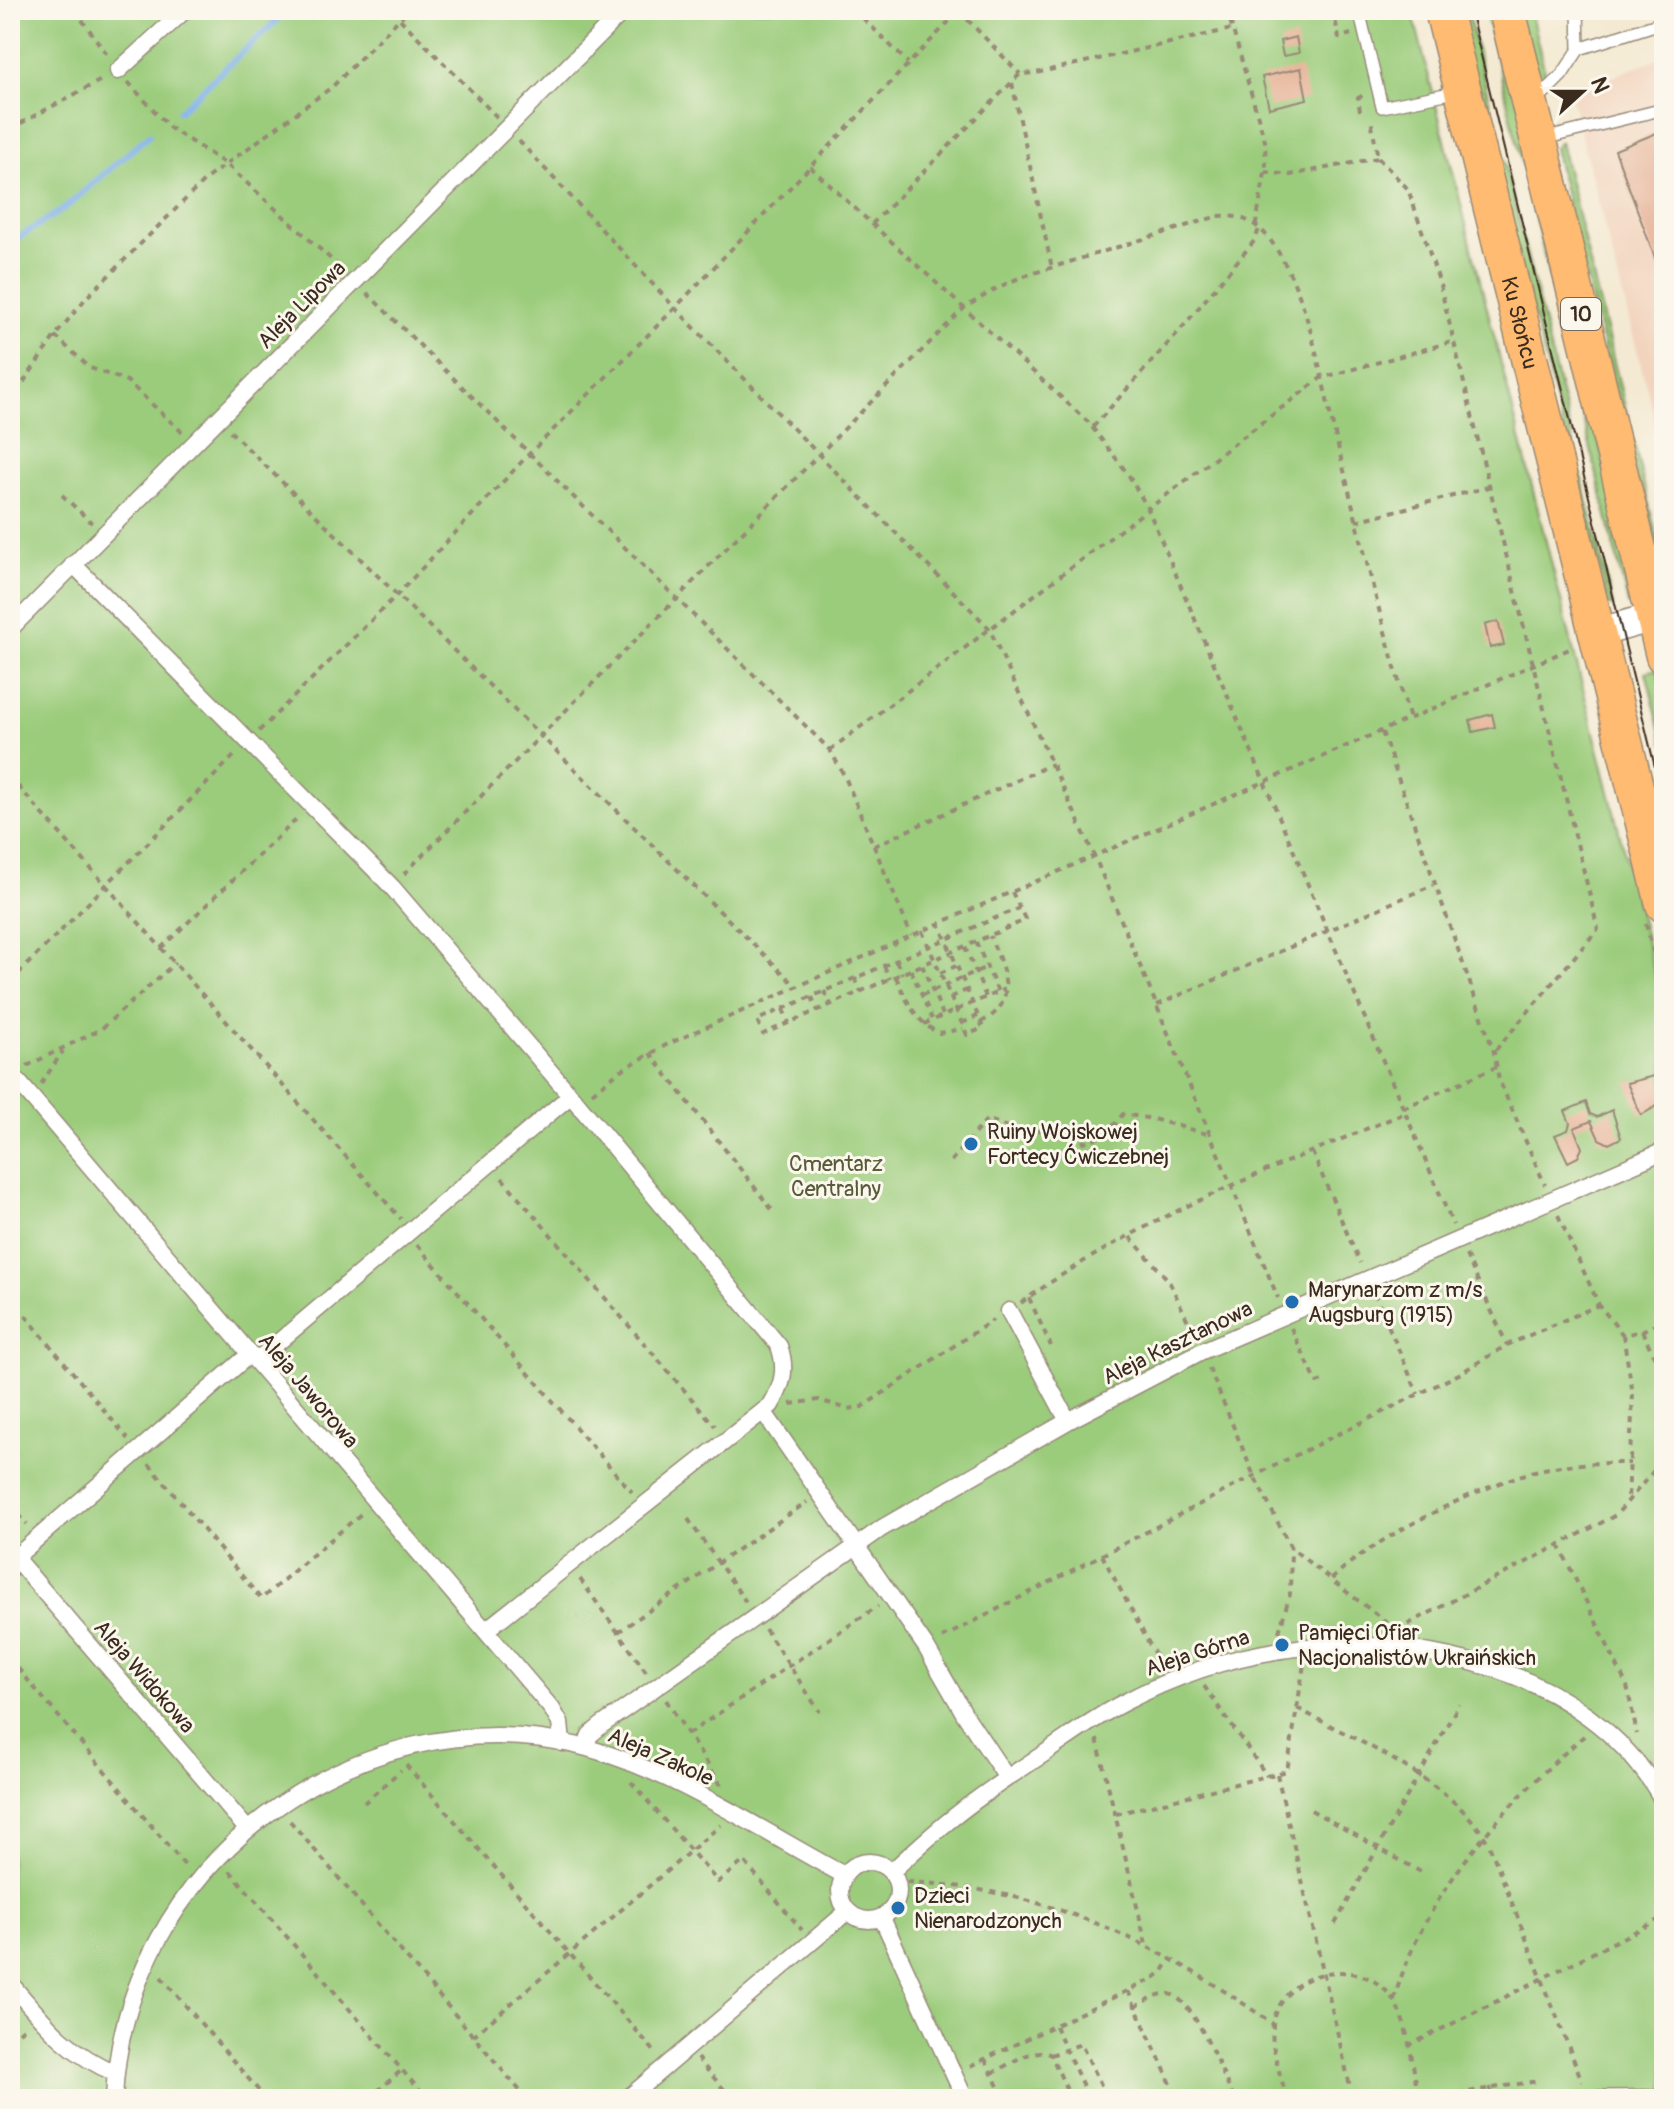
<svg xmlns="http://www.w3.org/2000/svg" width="1674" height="2109" viewBox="0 0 1674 2109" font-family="Pangolin,sans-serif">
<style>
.built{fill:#f2d4be}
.green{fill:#9bcc7b;stroke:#6b7b4c;stroke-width:2}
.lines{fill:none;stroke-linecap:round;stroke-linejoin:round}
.stream{stroke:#80b1eb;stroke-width:6}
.building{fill:#e5ae92}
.service-casing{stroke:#988a78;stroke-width:14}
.pedestrian-casing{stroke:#988a78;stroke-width:19}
.tertiary-casing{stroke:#988a78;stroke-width:31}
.primary-casing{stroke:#988a78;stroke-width:39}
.path{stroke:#988a78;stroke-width:4;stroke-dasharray:6 6;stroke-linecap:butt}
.service{stroke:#fff;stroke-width:11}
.pedestrian{stroke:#fff;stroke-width:16}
.tertiary{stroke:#fff;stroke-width:28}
.primary{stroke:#febb71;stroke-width:36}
.tram{stroke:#3b2a1e;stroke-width:2}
.poi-dot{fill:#1f6fb2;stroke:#fbf7ec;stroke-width:3}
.labels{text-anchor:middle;stroke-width:6;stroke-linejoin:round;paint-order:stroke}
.shield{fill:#fbf7ec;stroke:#75685c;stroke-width:2}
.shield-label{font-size:20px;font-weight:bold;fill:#3b2a1e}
.street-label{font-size:22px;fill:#3b2a1e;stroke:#fbf7ec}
.poi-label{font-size:22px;fill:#3b2a1e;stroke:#fbf7ec;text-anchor:start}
.park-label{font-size:22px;fill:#585b3a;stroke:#fbf7ec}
</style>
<rect width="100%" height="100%" fill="#fbf7ec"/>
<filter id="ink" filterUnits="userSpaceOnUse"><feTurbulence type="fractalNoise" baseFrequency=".0125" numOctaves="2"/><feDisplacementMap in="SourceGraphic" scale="16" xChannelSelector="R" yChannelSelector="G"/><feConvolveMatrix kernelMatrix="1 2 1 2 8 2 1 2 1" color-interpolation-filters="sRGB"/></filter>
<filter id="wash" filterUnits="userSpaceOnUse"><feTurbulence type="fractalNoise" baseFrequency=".006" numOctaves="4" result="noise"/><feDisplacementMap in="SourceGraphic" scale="32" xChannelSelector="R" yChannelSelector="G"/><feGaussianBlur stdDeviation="1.8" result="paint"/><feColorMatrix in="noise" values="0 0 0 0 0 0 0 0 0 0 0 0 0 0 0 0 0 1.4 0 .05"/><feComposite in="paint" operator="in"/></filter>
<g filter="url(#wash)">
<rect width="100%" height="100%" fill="#f4ead3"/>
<path class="built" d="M 1664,56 L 1664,455 L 1570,93 Z"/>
<path class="green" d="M 10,10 L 1412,10 L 1664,1010 L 1664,2099 L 10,2099 Z
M 1455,10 L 1467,10 L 1613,606 L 1609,606 Z
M 1485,10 L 1497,10 L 1635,595 L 1628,604 Z
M 1516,10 L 1530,10 L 1545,73 L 1540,81 Z
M 1560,142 L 1664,566 L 1664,586 L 1554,148 Z
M 1657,669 L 1664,696 L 1664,744 L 1646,672 Z"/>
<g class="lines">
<path class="stream" d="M 179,111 L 288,10
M 10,243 L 65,208 L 149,135"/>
</g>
<g id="blocks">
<path class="building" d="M 1296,37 L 1299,53 L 1283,56 L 1280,41 Z
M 1301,68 L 1307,99 L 1269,108 L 1262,77 Z
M 1664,130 L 1664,282 L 1615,150 Z
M 1498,621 L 1504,645 L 1490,648 L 1485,625 Z
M 1492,714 L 1495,727 L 1473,732 L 1470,720 Z
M 1658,1075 L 1664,1089 L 1664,1102 L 1641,1115 L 1627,1083 Z
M 1586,1102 L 1590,1114 L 1597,1117 L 1612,1110 L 1621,1138 L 1609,1144 L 1599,1139 L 1591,1121 L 1574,1128 L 1582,1148 L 1578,1157 L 1568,1162 L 1555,1135 L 1568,1130 L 1570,1123 L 1565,1111 Z"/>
</g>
</g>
<g filter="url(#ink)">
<use href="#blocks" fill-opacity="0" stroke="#988a78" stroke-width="2"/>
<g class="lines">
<g class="service-casing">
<path id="service" d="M 1359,10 L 1382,107 L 1460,91
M 1579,49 L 1664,22
M 1536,101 L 1562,75 L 1579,49 L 1578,10
M 1543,139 L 1664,109"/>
</g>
<g class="pedestrian-casing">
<path id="pedestrian" d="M 118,71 L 185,10
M 73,564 L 392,887 L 578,1104 L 779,1346 C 787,1368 783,1385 771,1405 L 486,1630
M 10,629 L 624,10
M 10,1072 L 552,1709 L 560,1723 L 562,1743
M 1009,1311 L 1068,1421
M 256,1361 L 570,1096
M 763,1411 L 926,1647 L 965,1715 L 1007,1778
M 10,1552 L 247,1829
M 10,1562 L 250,1354
M 585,1747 L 590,1735 L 602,1725 L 882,1528 L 1068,1421 L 1202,1351 L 1664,1151
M840 1891a29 29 0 1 1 58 0a29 29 0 1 1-58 0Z
M 891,1872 C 912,1853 933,1833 955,1816 C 984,1793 1014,1773 1045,1753 C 1070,1736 1094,1718 1121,1704 C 1237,1642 1359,1629 1485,1666 C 1558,1687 1628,1735 1664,1803
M 882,1918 L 965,2099
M 10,1983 C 41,2019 70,2056 116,2073
M 114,2099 C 123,1868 354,1692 579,1746 C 668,1767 763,1832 844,1875
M 627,2099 L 848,1911
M 1542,2099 L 1664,2098"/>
</g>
<g class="tertiary-casing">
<path id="tertiary" d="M 1597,633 L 1664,614"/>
</g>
<g class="primary-casing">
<g id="primary">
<path id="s1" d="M 1443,10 L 1664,904"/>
<path d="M 1507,10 L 1664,656"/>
</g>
</g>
<path class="path" d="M 75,10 L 108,56
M 855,10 L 908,63
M 1227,10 L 1265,141 L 1266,167 L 1256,224
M 1333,10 L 1339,38 L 1351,34
M 959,11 L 1020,74
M 400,19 L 497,117
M 128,82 L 170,128 L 226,164 L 343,270
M 1012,83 L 1052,268
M 1360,111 L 1358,98 L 1366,94
M 10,129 L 103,79
M 519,141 L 675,308 L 989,628 L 1094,855 L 1278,1298
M 1378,158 L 1408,189 L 1439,281 L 1598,929 L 1494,1052
M 810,167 L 1088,422 L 1128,474 L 1148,509 L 1453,1225
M 1265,172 L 1290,175 L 1378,158 L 1371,119
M 872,224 L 1020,74 L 1036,73 L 1232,29
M 367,293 L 830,750 L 845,777 L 911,935
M 55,336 L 90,368 L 127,381 L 182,432
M 10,402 L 55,336 L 86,298 L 207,178 L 332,87 L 408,10
M 1093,427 L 1181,329 L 1255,240 L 1259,229
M 230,431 L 797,987
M 62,495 L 92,523
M 1356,521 L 1488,487
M 259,731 L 397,595 L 529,454 L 675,308 L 960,10
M 1382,732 L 1494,1052 L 1499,1080 L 1545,1185
M 830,750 L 1321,378 L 1455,341
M 10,777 L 401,1219
M 874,846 L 1052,764
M 404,874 L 964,308 L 999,287 L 1021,277 L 1218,216 C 1246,214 1263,227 1277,250 C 1310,303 1319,370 1334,430 C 1358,527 1381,624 1410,719
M 1012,892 L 1025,919 L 1023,921 L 763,1034 L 757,1020 L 1019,908
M 1646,924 L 1664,993
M 922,931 L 967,1035 L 983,1028 L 939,923
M 976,942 L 998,992
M 965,947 L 986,997
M 161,948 L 298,818
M 896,961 L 902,974
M 922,965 L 943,1015
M 884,966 L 890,979
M 911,970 L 932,1019
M 940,973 L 956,966
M 896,977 C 906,999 915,1022 939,1033 L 963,1029
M 855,978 L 861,992
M 10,982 L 236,754
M 824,991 L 831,1005
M 922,995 L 987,967
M 812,997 L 818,1011
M 951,997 L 967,990
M 1157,1005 L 1433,885
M 783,1009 L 789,1023
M 981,1022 C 1021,1003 1003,968 990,936
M 962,1023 L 978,1016
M 924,1024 L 1005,989
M 650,1053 L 773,1211
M 27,1066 L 101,1029 L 175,963
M 41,1084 L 63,1051
M 592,1093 L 618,1072 L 668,1044 L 922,931 L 1574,647
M 1403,1108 L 1496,1067
M 1312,1152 L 1360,1263
M 951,1161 L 987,1119 L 1022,1133 L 1048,1129 L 1080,1143 L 1106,1135 L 1123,1114 L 1153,1119 L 1211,1135
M 502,1178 L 715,1426
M 1558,1215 L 1599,1305 L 1623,1335 L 1642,1331 L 1664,1319
M 1130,1237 L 1169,1281 L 1196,1338
M 417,1245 L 632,1492
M 1466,1255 L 1507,1345
M 1374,1293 L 1418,1394
M 10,1297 L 128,1439
M 1029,1298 L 1051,1346
M 1021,1303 C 1136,1219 1275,1167 1405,1113
M 1291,1328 L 1317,1383 L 1325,1380
M 1642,1331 L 1664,1376
M 1623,1335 L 1633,1394 L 1628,1500
M 1209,1368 L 1254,1476 L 1291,1548 L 1331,1580
M 790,1404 L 819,1400 L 848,1409 L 862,1407 L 993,1320
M 149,1464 L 261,1599 L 362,1513
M 10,1505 L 27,1524
M 688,1519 L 746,1602
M 1559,1545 L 1627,1686 L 1637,1734
M 1102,1555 L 1161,1666
M 580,1579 L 647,1673
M 765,1629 L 820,1712
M 1397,1630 L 1331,1580 C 1366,1541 1491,1480 1544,1469 C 1572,1463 1601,1463 1630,1463
M 1397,1630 L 1616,1515 L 1657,1467 L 1664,1463
M 618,1632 L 807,1502
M 1279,1632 L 1290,1594 L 1291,1548
M 942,1638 L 1254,1476 L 1459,1374 L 1507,1345 L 1599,1305
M 10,1659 L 187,1868
M 1204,1686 L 1267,1776
M 666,1700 L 721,1785
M 1297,1708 C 1359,1742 1459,1784 1490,1847 L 1582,2081
M 688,1734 L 878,1606
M 1097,1739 L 1146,1944
M 406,1765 L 655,2052
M 1277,1774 L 1353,2099
M 631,1782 L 718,1882 L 744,1861 L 802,1930
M 364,1803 L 401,1770
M 1311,1810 L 1421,1872
M 1116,1814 L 1287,1771 L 1304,1664
M 290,1821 L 527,2099
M 230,1871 L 427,2099
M 907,1882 C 1048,1888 1160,1944 1273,2024
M 1335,1924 L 1459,1704
M 161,1977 L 266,2099
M 1128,1991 L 1178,2099
M 1394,2000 C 1422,1897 1504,1804 1584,1736
M 1135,2007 C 1145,2002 1158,1992 1169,1994 C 1194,1998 1223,2076 1234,2099
M 1055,2026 L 1089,2099
M 473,2036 L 721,1825
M 10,2040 L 26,2026
M 1408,2046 L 1664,1917
M 1051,2055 L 1081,2044 L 1108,2099
M 697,2058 L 732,2099
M 985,2059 L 1004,2099
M 970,2066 L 1154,1978 L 1163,1971 L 1171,1958
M 992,2073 C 1008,2066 1035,2044 1051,2055 L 1071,2099
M 1490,2087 L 1492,2099
M 368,2099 L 402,2070
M 1287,2099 C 1281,2075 1268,2045 1274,2020 C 1286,1969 1361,1954 1392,1998 C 1409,2022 1413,2070 1419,2099
M 1422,2099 L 1538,2081"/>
<use href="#service" class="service"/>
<use href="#pedestrian" class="pedestrian"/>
<use href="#tertiary" class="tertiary"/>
<use href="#primary" class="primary"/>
<path class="tram" d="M 1470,10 L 1664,804"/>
</g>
</g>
<g class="poi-dot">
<circle cx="971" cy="1144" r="8"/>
<circle cx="1292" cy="1302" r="8"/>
<circle cx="1282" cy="1645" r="8"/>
<circle cx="898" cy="1908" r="8"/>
</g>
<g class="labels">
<rect class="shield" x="1561" y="298" width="40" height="32" rx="6"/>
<g class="shield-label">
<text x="1581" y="321">10</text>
</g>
<g class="street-label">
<text transform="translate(301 304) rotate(-45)" y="8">Aleja Lipowa</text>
<text dy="8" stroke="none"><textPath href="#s1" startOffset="322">Ku Słońcu</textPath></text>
<text transform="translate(1177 1342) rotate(-26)" y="8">Aleja Kasztanowa</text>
<text transform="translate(309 1390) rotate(50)" y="8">Aleja Jaworowa</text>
<text transform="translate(1197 1652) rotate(-18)" y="8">Aleja Górna</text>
<text transform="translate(145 1676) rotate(49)" y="8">Aleja Widokowa</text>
<text transform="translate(661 1756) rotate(24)" y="8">Aleja Zakole</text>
</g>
<g class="poi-label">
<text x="987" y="1139">Ruiny Wojskowej<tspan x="987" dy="25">Fortecy Ćwiczebnej</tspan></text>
<text x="1308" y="1297">Marynarzom z m/s<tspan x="1308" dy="25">Augsburg (1915)</tspan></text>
<text x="1298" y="1640">Pamięci Ofiar<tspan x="1298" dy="25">Nacjonalistów Ukraińskich</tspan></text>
<text x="914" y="1903">Dzieci<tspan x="914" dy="25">Nienarodzonych</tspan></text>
</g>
<g class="park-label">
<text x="836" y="1171">Cmentarz<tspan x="836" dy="25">Centralny</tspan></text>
</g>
</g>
<rect width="1674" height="2109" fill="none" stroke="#fbf7ec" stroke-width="40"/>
<g transform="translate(1582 92) rotate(69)" stroke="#fbf7ec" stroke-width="6" paint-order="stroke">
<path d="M0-6L14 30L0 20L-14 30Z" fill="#3b2a1e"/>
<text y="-12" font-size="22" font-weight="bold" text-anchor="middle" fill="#3b2a1e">N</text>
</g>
</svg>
